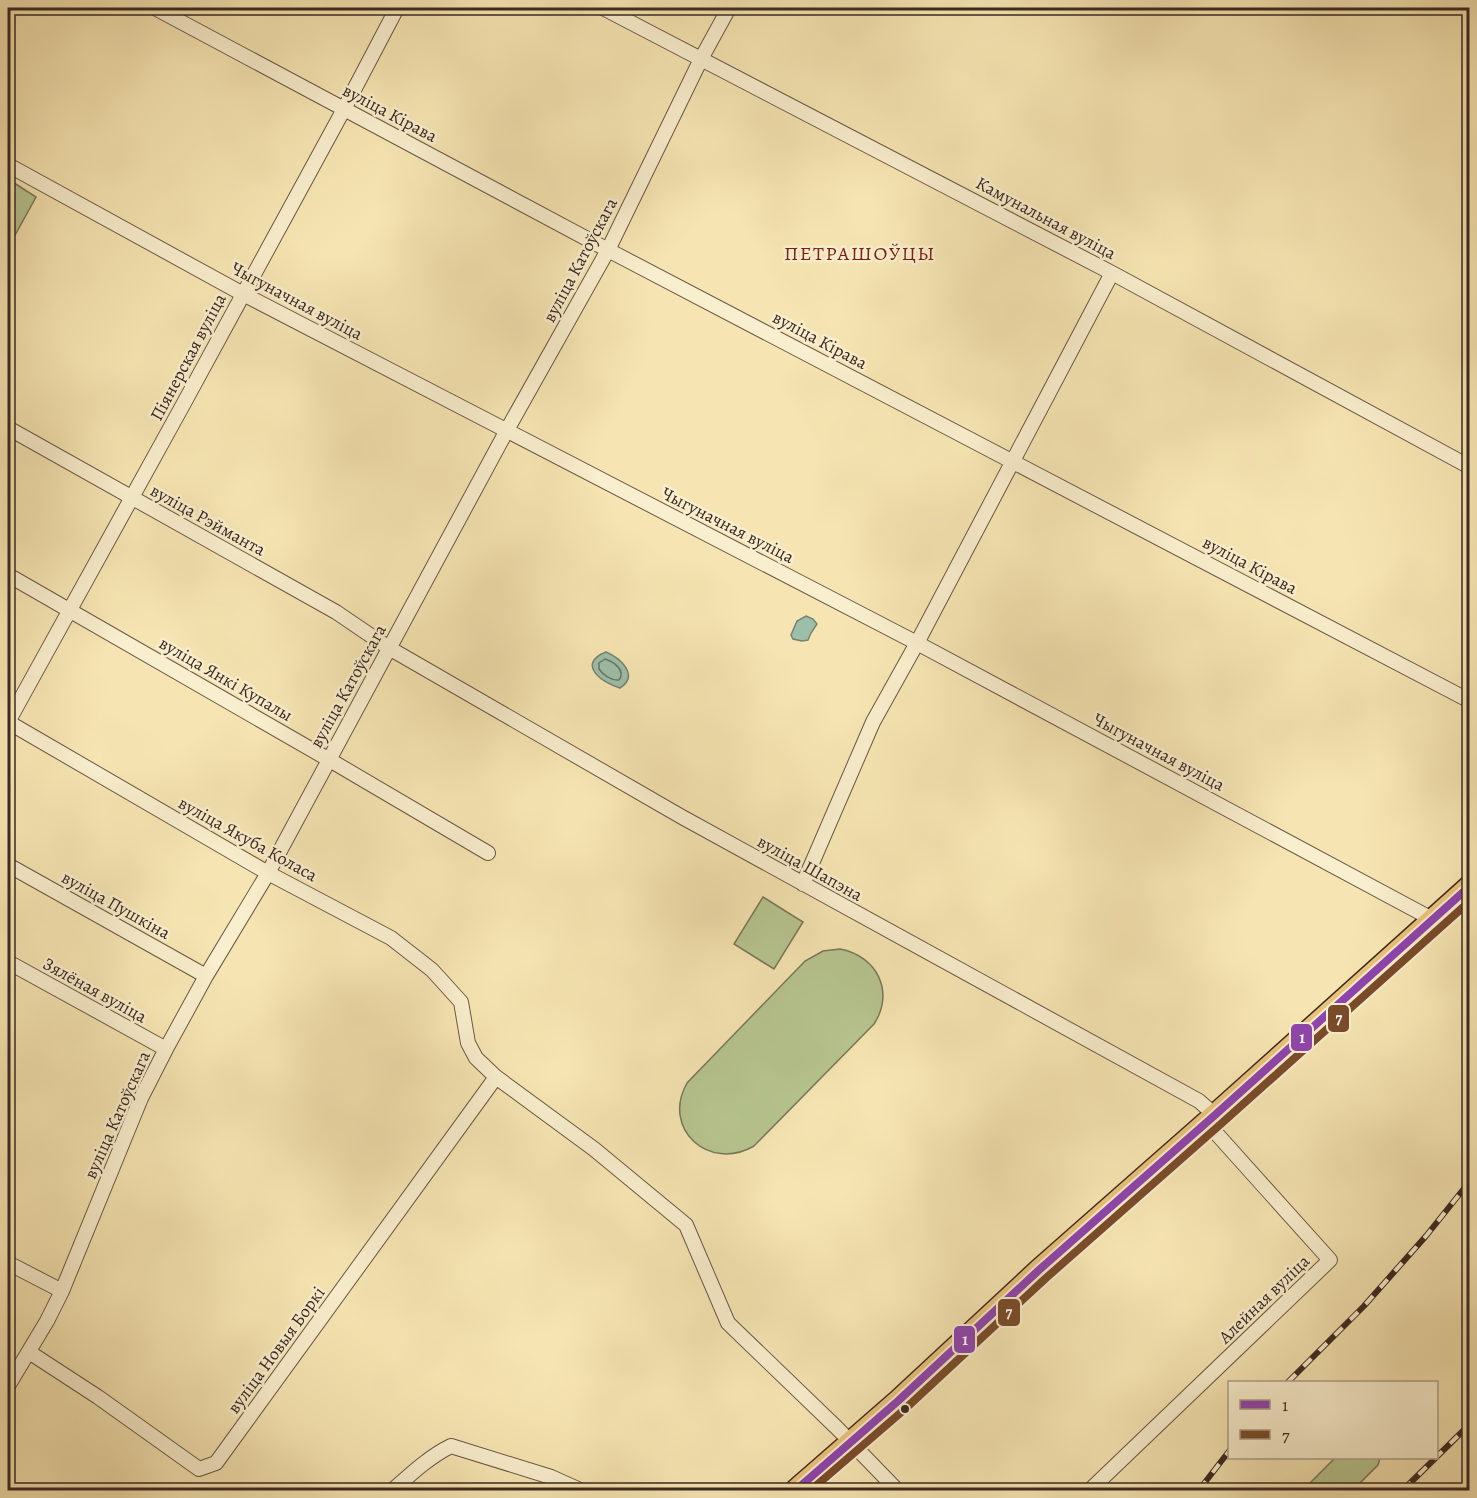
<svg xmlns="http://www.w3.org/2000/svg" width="1477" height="1498" viewBox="0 0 1477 1498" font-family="Alegreya,serif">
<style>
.green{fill:#b7c690;stroke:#787858;stroke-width:1.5}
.water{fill:#9dbfa9;stroke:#758373;stroke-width:1.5}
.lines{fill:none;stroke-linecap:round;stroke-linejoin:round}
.shore{stroke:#6c7465;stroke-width:1.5}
.street-casing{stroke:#695845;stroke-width:16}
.primary-casing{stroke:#3a2921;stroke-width:24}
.street{stroke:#f9eecd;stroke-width:14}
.primary{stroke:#ebc279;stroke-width:21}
.rail-casing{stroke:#3a2921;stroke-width:6}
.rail{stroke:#f9eecd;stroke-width:4;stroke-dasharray:11;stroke-linecap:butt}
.bus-1-casing{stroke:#f9eecd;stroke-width:12}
.bus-2-casing{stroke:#f9eecd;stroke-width:12}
.bus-1{stroke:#8e44ad;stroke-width:8}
.bus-2{stroke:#7a4b2a;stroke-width:8}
.bus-dot{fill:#3a2921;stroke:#f9eecd;stroke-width:2}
.labels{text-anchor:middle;stroke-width:5;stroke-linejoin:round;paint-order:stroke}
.street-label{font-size:18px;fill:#3a2921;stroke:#f9eecd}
.neighbourhood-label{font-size:20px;letter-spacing:1.5px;fill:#7a1f14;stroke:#f9eecd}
.line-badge{stroke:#f9eecd;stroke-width:2}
.badge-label{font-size:16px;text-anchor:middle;font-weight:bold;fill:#fff}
</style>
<rect width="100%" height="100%" fill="#f6e5b2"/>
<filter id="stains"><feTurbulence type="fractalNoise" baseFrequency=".00333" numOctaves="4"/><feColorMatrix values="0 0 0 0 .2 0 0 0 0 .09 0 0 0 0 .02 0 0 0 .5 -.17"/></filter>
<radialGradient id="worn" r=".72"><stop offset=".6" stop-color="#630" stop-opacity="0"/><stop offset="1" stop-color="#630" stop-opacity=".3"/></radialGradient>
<path class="green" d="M 8,179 L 36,197 L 8,248 Z
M 763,897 L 803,922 L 774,969 L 734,944 Z
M 840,949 C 877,956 895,992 874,1024 L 754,1146 C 709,1172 661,1129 687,1083 L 805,961 L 823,951 Z
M 1335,1458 L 1380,1458 L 1378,1465 L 1353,1490 L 1303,1490 Z"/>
<path class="water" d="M 806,616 L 813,619 L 817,624 L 811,633 L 808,640 L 802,641 L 793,639 L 791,635 L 797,621 Z
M 606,652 C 620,658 640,675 620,688 C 602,683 576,664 606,652 Z"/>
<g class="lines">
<path class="shore" d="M 605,659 C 614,662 626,670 619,680 C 612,681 603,675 599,669 L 599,663 Z"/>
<g class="street-casing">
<path id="street" d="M 155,8 L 608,250 L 1470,701
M 603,8 L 1112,273 L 1470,467
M 8,165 L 243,294 L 917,643 L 1432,919
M 8,428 L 336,612 L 389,648 L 682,817 L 1199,1101 L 1215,1115
M 8,575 L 328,759 L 488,853
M 8,722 L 268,873 L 391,938 L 432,970 L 461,1002 L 468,1043 L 476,1058 L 496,1077 L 594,1149 L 686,1225 L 728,1323 L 837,1428 L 897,1490
M 8,722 L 184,403 L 344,109 L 397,8
M 8,865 L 206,976
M 803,884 L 873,722 L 917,643 L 1112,273
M 8,962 L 166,1049
M 8,1263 L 62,1291
M 29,1352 L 98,1397 L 199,1469 L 216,1463 L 496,1077
M 8,1386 L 47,1321 L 62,1291 L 141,1098 L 166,1049 L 206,976 L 268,873 L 507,430 L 608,250 L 701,59 L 729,8
M 393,1490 C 412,1473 429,1457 451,1446 L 551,1477 L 580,1490
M 1090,1490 L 1330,1260 L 1207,1123"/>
</g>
<g class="primary-casing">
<path id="primary" d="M 796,1490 L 898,1401 L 1039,1270 L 1215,1115 L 1470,886"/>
</g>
<use href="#street" class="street"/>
<use href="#primary" class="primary"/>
<g class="rail-casing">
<path id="rail" d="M 1288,1382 L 1364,1306 L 1426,1236 L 1470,1181
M 1199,1490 L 1230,1450
M 1403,1490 L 1470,1424"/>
</g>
<use href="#rail" class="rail"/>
<g class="bus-1-casing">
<path id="bus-1" d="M 796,1490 L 898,1401 L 1039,1270 L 1215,1115 L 1470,886"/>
</g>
<g class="bus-2-casing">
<path id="bus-2" d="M 811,1490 L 905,1409 L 1046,1278 L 1222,1123 L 1470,901"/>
</g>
<use href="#bus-1" class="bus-1"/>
<use href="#bus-2" class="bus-2"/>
</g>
<circle class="bus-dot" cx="905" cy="1409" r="5"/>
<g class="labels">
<g class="street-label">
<text transform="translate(390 113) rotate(28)" y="6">вуліца Кірава</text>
<text transform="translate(1046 218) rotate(28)" y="6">Камунальная вуліца</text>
<text transform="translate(580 260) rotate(-62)" y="6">вуліца Катоўскага</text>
<text transform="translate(297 301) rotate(28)" y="6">Чыгуначная вуліца</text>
<text transform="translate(820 340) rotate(28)" y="6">вуліца Кірава</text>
<text transform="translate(188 357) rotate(-62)" y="6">Піянерская вуліца</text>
<text transform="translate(208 520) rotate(29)" y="6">вуліца Рэйманта</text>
<text transform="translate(728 525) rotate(27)" y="6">Чыгуначная вуліца</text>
<text transform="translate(1250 565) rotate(28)" y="6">вуліца Кірава</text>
<text transform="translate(226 679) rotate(30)" y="6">вуліца Янкі Купалы</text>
<text transform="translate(348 686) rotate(-61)" y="6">вуліца Катоўскага</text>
<text transform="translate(1159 752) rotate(28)" y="6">Чыгуначная вуліца</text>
<text transform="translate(248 839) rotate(29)" y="6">вуліца Якуба Коласа</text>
<text transform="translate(810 868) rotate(29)" y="6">вуліца Шапэна</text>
<text transform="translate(116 905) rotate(29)" y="6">вуліца Пушкіна</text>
<text transform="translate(95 990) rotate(29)" y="6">Зялёная вуліца</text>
<text transform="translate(117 1115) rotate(-66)" y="6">вуліца Катоўскага</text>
<text transform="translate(1264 1299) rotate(-44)" y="6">Алейная вуліца</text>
<text transform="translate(276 1350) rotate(-54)" y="6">вуліца Новыя Боркі</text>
</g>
<g class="neighbourhood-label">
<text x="860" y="260">ПЕТРАШОЎЦЫ</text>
</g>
</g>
<g class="line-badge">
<rect x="1327" y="1004" width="23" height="29" rx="6" fill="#7a4b2a"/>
<rect x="1290" y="1023" width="23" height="29" rx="6" fill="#8e44ad"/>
<rect x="997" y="1298" width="24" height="29" rx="6" fill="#7a4b2a"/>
<rect x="953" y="1325" width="23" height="29" rx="6" fill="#8e44ad"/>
</g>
<g class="badge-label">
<text x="1339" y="1024">7</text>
<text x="1302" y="1043">1</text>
<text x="1009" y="1318">7</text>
<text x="965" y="1345">1</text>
</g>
<rect width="1477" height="1498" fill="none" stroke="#f6e5b2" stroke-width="30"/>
<rect x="9" y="9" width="1459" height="1480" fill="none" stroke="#3a2921" stroke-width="3"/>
<rect x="15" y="15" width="1447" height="1468" fill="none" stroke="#3a2921" stroke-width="1.5"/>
<rect x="1228" y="1381" width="210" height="78" fill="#f9eecd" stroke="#ad9f88" stroke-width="1.5"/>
<rect x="1240" y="1400" width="30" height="9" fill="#8e44ad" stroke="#ad9f88" stroke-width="1.5"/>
<text x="1282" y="1411" font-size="18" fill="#3a2921">1</text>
<rect x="1240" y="1430" width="30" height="9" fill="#7a4b2a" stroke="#ad9f88" stroke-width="1.5"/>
<text x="1282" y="1441" font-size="18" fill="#3a2921">7</text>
<rect width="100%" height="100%" filter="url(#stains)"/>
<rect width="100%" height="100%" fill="url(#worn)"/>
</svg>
